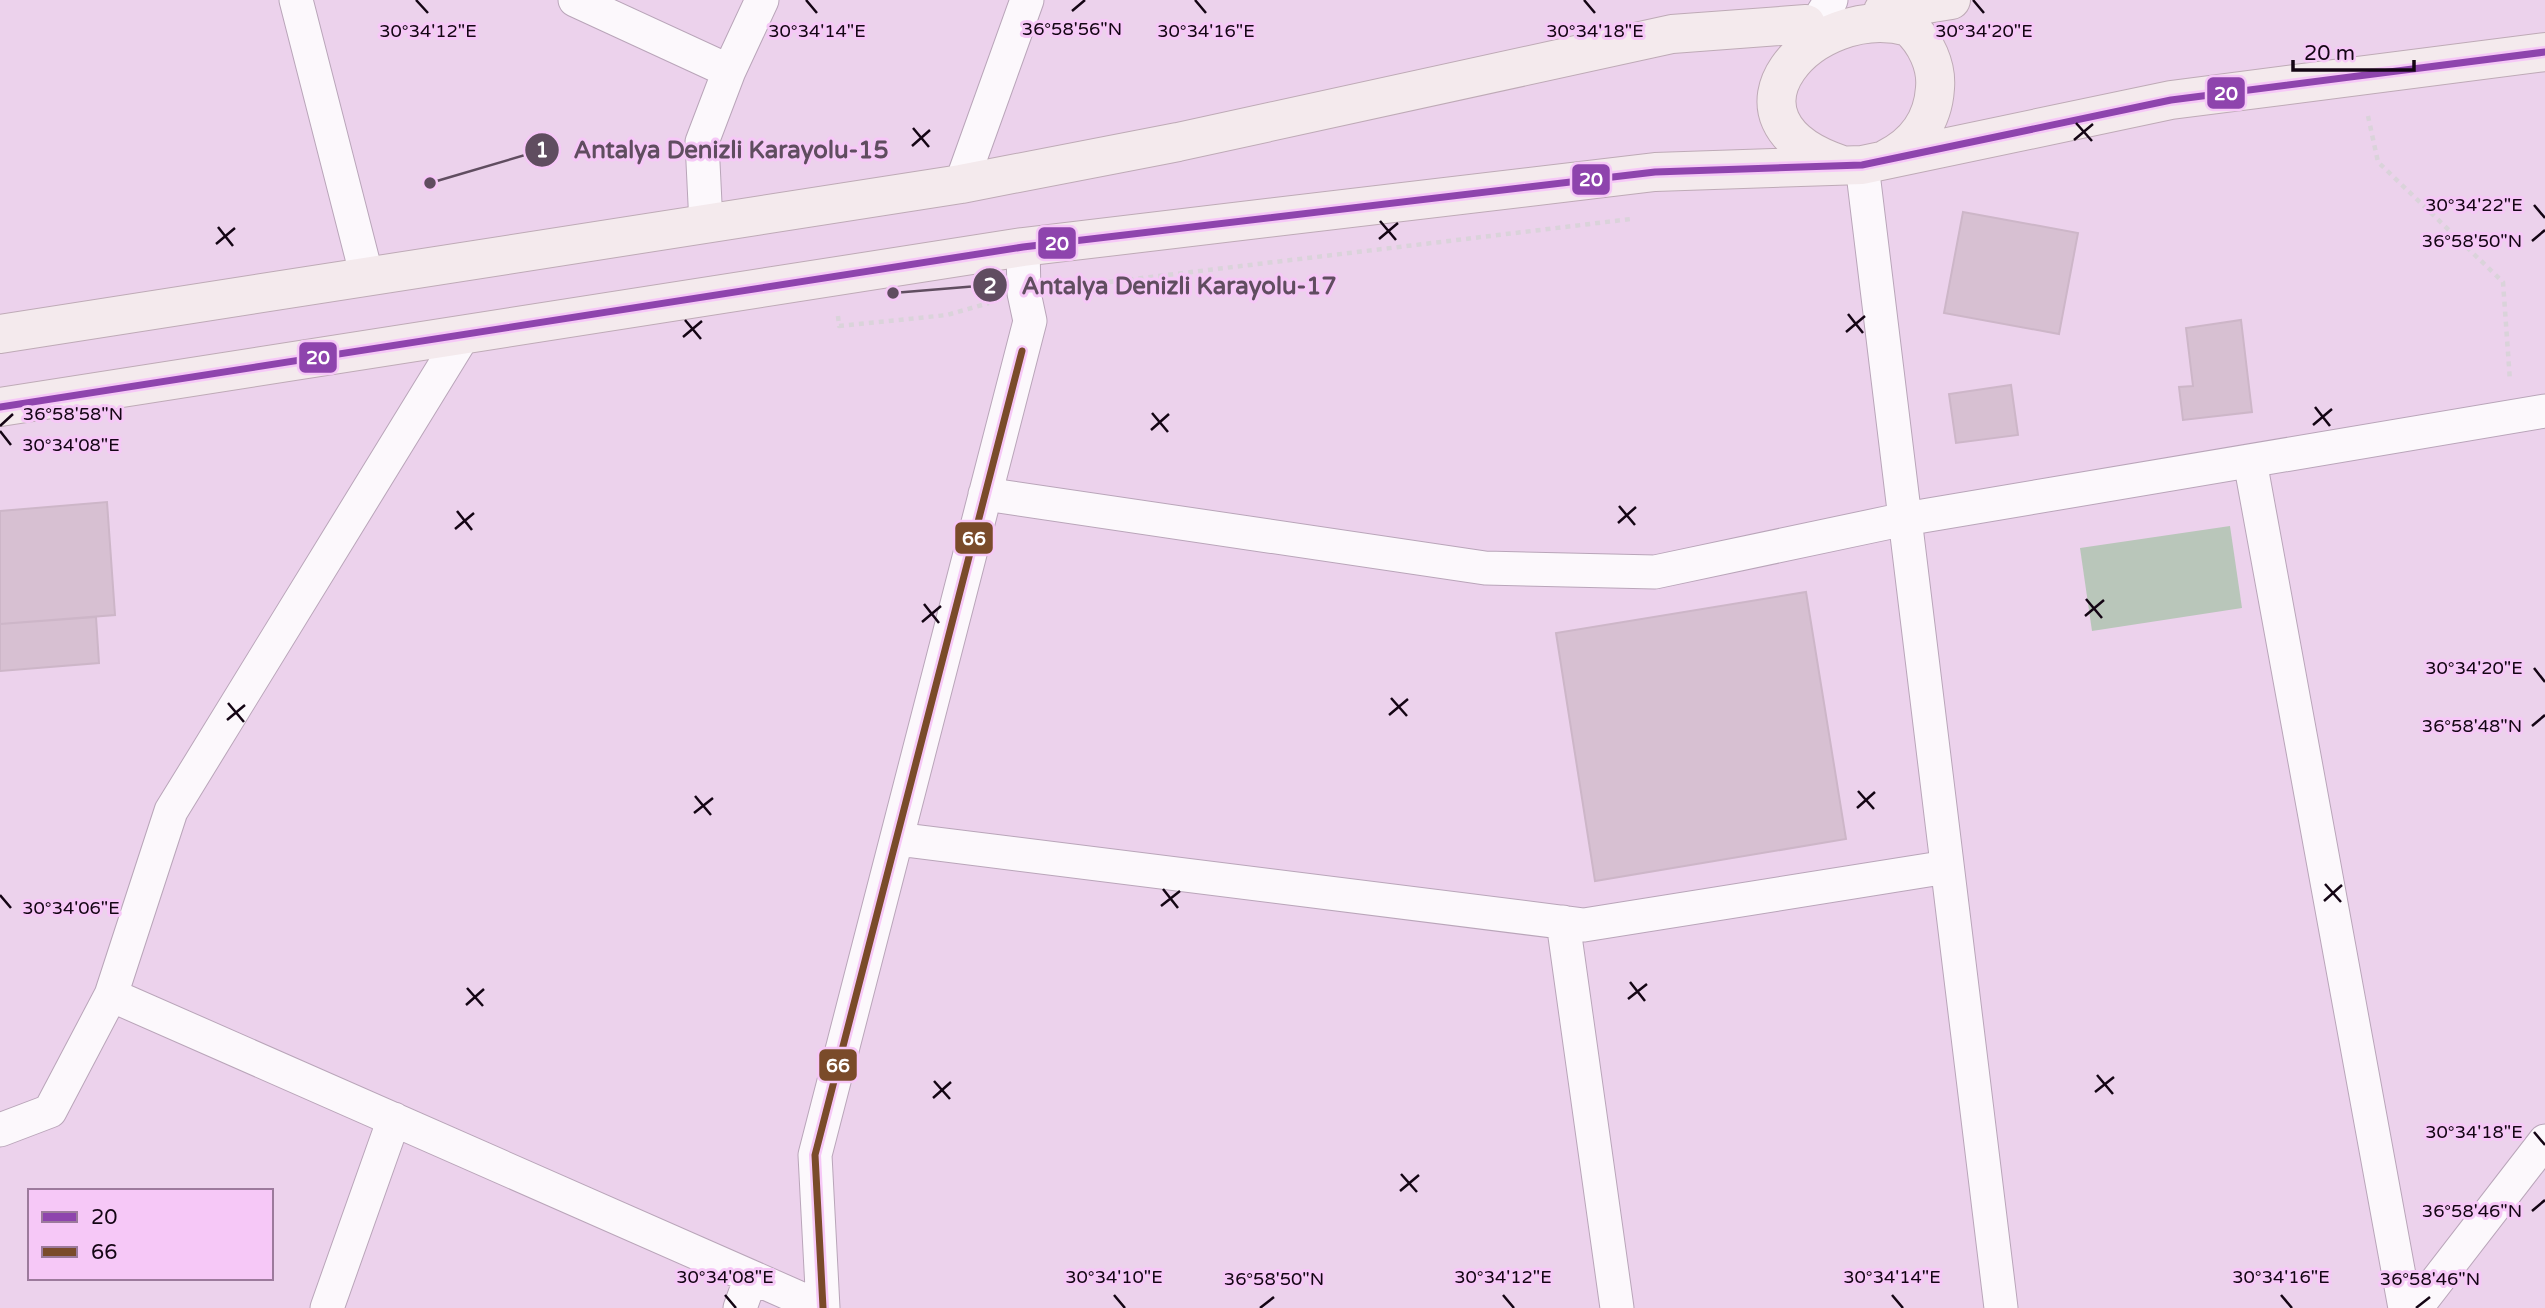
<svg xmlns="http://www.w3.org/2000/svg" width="2545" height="1308" viewBox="0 0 2545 1308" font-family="'Varela Round',sans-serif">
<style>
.green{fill:#b9c6ba}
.building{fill:#d7c0d2;stroke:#cdb6c8;stroke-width:2}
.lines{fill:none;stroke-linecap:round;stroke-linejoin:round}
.minor-casing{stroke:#b9a5b9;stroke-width:35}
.trunk-casing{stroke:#beaab6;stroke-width:40}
.path{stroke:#dad3da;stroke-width:4.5;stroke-dasharray:5 5;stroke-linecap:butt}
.minor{stroke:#fcf8fc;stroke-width:33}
.trunk{stroke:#f4eaed;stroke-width:38}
.bus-1-casing{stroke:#f6c8f7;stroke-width:12}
.bus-2-casing{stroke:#f6c8f7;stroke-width:12}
.bus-1{stroke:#8e44ad;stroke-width:7}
.bus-2{stroke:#7a4b2a;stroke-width:7}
.ticks{fill:none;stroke:#140514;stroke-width:2.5}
.ticks-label{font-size:18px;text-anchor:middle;fill:#140514;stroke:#f6c8f7;stroke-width:6;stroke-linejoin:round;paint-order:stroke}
.leader{fill:none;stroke:#604d60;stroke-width:2.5}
.callout-dot{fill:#604d60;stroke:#f6c8f7;stroke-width:2.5}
.mark-label{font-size:21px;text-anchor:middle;font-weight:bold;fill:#fff}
.callout-label{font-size:24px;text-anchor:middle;font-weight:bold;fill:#604d60;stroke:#f6c8f7;stroke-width:6;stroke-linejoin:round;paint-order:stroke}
.line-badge{stroke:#f6c8f7;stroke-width:2.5}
.badge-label{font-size:19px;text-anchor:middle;font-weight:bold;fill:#fff}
</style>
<rect width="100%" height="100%" fill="#ecd2ec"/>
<path class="green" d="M 2230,526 L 2242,608 L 2092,631 L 2080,548 Z"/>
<path class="building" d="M 1963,212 L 2078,233 L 2059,334 L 1944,313 Z
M 2241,320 L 2252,412 L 2183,420 L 2179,387 L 2193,386 L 2186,328 Z
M 2011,385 L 2018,435 L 1956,443 L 1949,394 Z
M 107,502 L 115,615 L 0,624 L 0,511 Z
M 1806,592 L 1846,839 L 1595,881 L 1556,633 Z
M 96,617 L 99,663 L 0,671 L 0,624 Z"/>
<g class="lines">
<g class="minor-casing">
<path id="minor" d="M 296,0 L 367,277
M 575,0 L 729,71
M 1823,13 L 1831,0
M 1862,165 L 2001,1308
M 961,184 L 1027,0
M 706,224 L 702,142 L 729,71 L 762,0
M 464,334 L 171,811 L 111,995 L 822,1308
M 2250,461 L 2405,1308
M 985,494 L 1485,568 L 1655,572 L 1905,519 L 2545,411
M 897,839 L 1584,925 L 1947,867
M 1563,922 L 1617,1308
M 0,1130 L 50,1111 L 111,995
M 327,1308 L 394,1119
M 740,1308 L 751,1277
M 823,1308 L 815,1155 L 1030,321 L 1024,293 L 1023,247
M 2416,1308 L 2545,1141"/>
</g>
<g class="trunk-casing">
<path id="trunk" d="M 1883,11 L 1951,0
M 1842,165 C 1703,119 1814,0 1909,27 C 1926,42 1937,66 1935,88 C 1933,121 1915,145 1886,159
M 0,334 L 961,184 L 1178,142 L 1672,34 L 1806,24
M 0,407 L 1023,247 L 1655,172 L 1862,165 L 2171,100 L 2545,52"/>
</g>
<path class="path" d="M 2368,116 L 2378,162 L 2503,282 L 2510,381
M 1059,288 L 1631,219
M 838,316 L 839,326 L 947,315 L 989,303"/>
<use href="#minor" class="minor"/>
<use href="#trunk" class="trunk"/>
<g class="bus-1-casing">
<path id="bus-1" d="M 0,407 L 1023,247 L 1655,172 L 1862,165 L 2171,100 L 2545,52"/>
</g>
<g class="bus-2-casing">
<path id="bus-2" d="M 823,1308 L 815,1155 L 1022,351"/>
</g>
<use href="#bus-1" class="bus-1"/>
<use href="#bus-2" class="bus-2"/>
</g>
<path class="ticks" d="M 416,0 L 428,13M 806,0 L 817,13M 1195,0 L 1206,13M 1584,0 L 1595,13M 1973,0 L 1984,13M 1072,11 L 1085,0M 2076,123 L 2092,141M 913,128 L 929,147M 2074,140 L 2093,124M 912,146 L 930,130M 2534,205 L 2545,218M 1380,221 L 1396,240M 218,227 L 233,246M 1379,239 L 1398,223M 2532,241 L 2545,230M 216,244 L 235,228M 1848,314 L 1863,333M 685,320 L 701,339M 1846,332 L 1865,316M 683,337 L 702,321M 2315,407 L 2330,426M 1152,413 L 1168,432M 2313,425 L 2332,409M 0,426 L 13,414M 1151,430 L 1169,414M 0,431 L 11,445M 1619,506 L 1635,525M 457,511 L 472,530M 1618,523 L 1636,507M 455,529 L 474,513M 2086,599 L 2102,618M 924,604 L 939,623M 2085,616 L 2104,600M 922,622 L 941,606M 2534,668 L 2545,682M 1391,698 L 1407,716M 228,703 L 244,722M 1389,715 L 1408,699M 227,720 L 245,705M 2532,726 L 2545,715M 1858,791 L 1874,809M 695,796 L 711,815M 1857,808 L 1875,792M 694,813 L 713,798M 2325,884 L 2341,902M 1163,889 L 1178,908M 0,895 L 11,908M 2324,901 L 2342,885M 1161,906 L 1180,891M 1630,982 L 1645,1001M 467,988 L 483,1006M 1628,999 L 1647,984M 466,1005 L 484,989M 2097,1075 L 2113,1094M 934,1081 L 950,1099M 2095,1092 L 2114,1077M 933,1098 L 951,1082M 2534,1132 L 2545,1145M 1401,1174 L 1417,1192M 1400,1191 L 1419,1175M 2532,1211 L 2545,1200M 725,1295 L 736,1308M 1114,1295 L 1125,1308M 1503,1295 L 1514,1308M 1892,1295 L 1903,1308M 2281,1295 L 2292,1308M 1260,1308 L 1274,1297M 2416,1308 L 2430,1297"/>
<g class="ticks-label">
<text x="1072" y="35">36°58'56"N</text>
<text x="428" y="37">30°34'12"E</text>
<text x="817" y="37">30°34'14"E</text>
<text x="1595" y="37">30°34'18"E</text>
<text x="1984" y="37">30°34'20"E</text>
<text x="1206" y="37">30°34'16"E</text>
<text x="2474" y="211">30°34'22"E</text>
<text x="2472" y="247">36°58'50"N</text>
<text x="73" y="420">36°58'58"N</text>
<text x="71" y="451">30°34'08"E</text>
<text x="2474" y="674">30°34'20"E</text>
<text x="2472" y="732">36°58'48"N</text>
<text x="71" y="914">30°34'06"E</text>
<text x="2474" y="1138">30°34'18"E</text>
<text x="2472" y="1217">36°58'46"N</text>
<text x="725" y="1283">30°34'08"E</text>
<text x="1114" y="1283">30°34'10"E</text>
<text x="1503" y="1283">30°34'12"E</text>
<text x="1892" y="1283">30°34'14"E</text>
<text x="2281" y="1283">30°34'16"E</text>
<text x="1274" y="1285">36°58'50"N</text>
<text x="2430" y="1285">36°58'46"N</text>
</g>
<path class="leader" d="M430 183L542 150M893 293L990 285"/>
<g class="callout-dot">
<circle cx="430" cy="183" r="7"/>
<circle cx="893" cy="293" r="7"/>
<circle cx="542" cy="150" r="18"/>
<circle cx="990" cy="285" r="18"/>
</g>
<g class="mark-label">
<text x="542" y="157">1</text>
<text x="990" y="293">2</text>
</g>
<g class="callout-label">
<text x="731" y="158">Antalya Denizli Karayolu-15</text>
<text x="1179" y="294">Antalya Denizli Karayolu-17</text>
</g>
<g class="line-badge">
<rect x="2206" y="76" width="40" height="34" rx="7" fill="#8e44ad"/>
<rect x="1571" y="163" width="40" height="33" rx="7" fill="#8e44ad"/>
<rect x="1037" y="226" width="40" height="34" rx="7" fill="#8e44ad"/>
<rect x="298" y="341" width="40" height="33" rx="7" fill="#8e44ad"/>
<rect x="954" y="521" width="40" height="34" rx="7" fill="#7a4b2a"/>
<rect x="818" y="1048" width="40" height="34" rx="7" fill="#7a4b2a"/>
</g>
<g class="badge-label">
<text x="2226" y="100">20</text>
<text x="1591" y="186">20</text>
<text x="1057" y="250">20</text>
<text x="318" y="364">20</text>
<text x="974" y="545">66</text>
<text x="838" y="1072">66</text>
</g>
<rect x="28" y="1189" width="245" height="91" fill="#f6c8f7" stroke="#9c7a9c" stroke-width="2"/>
<rect x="42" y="1212" width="35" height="10" fill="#8e44ad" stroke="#9c7a9c" stroke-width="2"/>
<text x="91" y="1224" font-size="21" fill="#140514">20</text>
<rect x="42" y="1247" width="35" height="10" fill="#7a4b2a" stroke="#9c7a9c" stroke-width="2"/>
<text x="91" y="1259" font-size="21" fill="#140514">66</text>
<path d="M2293 60v10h121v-10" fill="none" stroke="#140514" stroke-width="3.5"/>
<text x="2304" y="60" font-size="21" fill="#140514" stroke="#f6c8f7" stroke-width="5" paint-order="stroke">20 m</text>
</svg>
